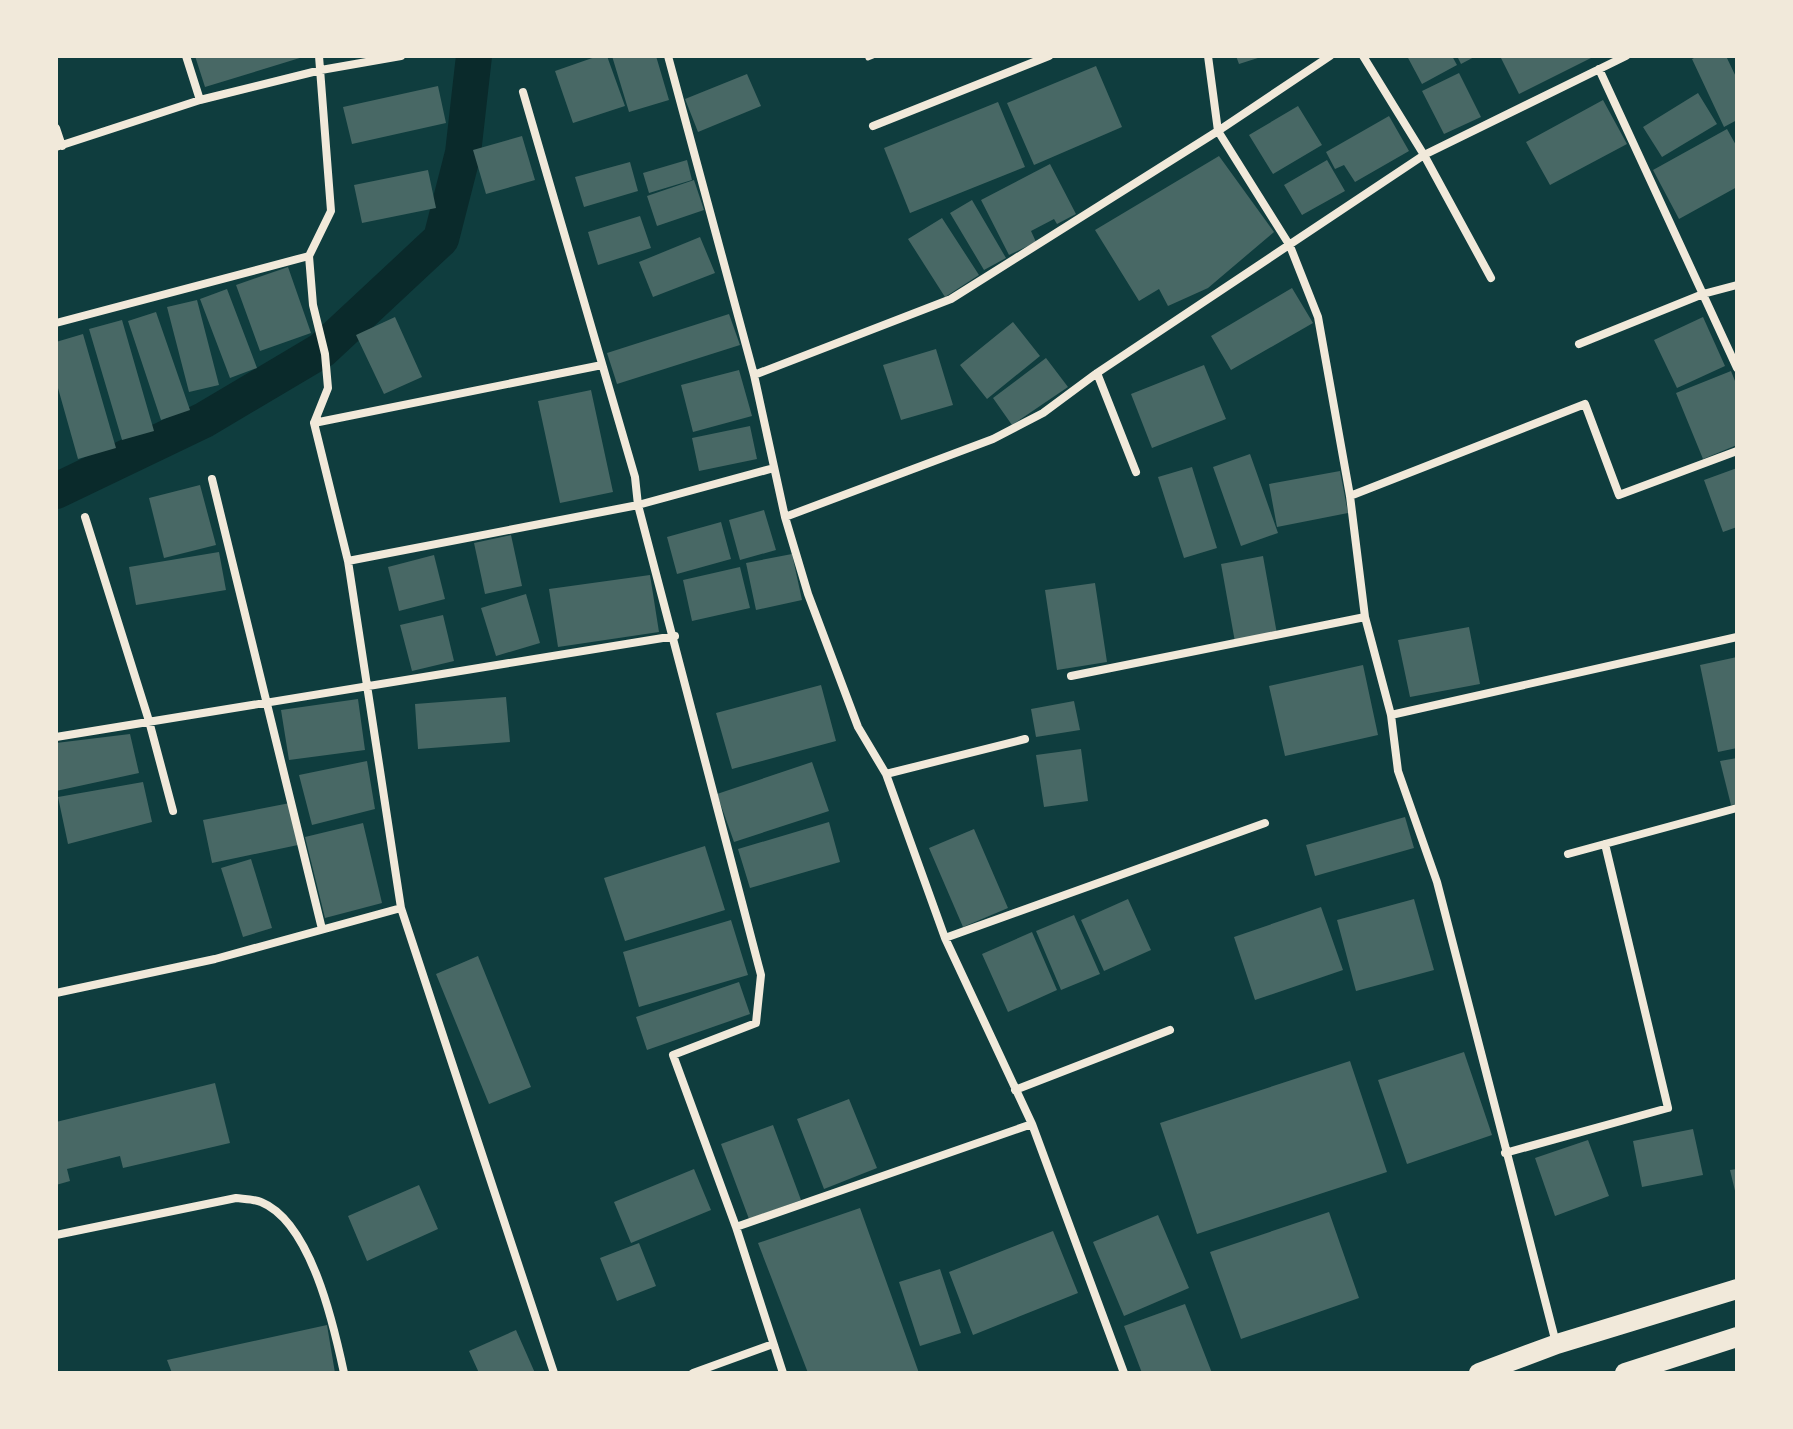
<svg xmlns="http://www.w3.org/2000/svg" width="1793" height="1429" viewBox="0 0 1793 1429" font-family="Quicksand,sans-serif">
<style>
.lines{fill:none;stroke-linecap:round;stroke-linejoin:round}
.canal{stroke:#0a2a2b;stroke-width:36}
.building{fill:#486865}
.path{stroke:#f1e9da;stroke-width:5}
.minor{stroke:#f1e9da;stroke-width:8}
.primary{stroke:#f1e9da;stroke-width:20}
</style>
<rect width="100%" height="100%" fill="#0f3d3e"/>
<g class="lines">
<path class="canal" d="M 56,491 L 204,420 L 322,350 L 441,239 L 463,153 L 474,56"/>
</g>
<path class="building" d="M 195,56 L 303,56 L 303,57 L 205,87 Z
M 598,56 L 607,56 L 625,106 L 573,123 L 555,71 Z
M 612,56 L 656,56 L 669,100 L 629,112 Z
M 1236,56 L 1261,56 L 1261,57 L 1239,64 Z
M 1407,56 L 1452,56 L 1457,65 L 1422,84 Z
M 1457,56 L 1476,56 L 1461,64 Z
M 1500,56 L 1595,56 L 1519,94 Z
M 1698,56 L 1726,56 L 1737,79 L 1737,120 L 1724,127 L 1692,59 Z
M 1096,66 L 1122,127 L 1034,165 L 1007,103 Z
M 1459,73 L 1481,117 L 1444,134 L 1422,91 Z
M 747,74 L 761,106 L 698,132 L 685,99 Z
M 438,86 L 446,123 L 352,144 L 343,107 Z
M 1698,93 L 1717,124 L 1662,157 L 1643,127 Z
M 1603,100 L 1627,144 L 1550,185 L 1526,142 Z
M 998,102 L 1025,167 L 910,213 L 884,148 Z
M 1298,106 L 1322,145 L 1273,174 L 1249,135 Z
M 1389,116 L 1409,151 L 1355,182 L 1344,165 L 1335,169 L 1326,152 Z
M 1727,129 L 1737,147 L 1737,187 L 1679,219 L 1653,170 Z
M 522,136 L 535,180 L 486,194 L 473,150 Z
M 1219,156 L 1274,232 L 1208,288 L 1168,306 L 1159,289 L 1139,301 L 1095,230 Z
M 687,160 L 692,180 L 649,193 L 643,173 Z
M 1327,160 L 1345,191 L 1302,215 L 1284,185 Z
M 630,162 L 638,191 L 584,207 L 575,177 Z
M 1050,164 L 1076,214 L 1057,224 L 1054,219 L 1031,231 L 1036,242 L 1009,255 L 981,200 Z
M 428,170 L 436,208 L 362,223 L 354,185 Z
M 694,180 L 704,210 L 657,226 L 647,196 Z
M 972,200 L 1006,258 L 984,270 L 950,213 Z
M 640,216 L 651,248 L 598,265 L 588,232 Z
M 942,218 L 979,275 L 945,297 L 908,239 Z
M 700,237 L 715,273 L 653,297 L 639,262 Z
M 288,267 L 311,333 L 260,351 L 236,285 Z
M 1292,288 L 1313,323 L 1231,370 L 1211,336 Z
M 227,289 L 257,368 L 230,378 L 200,299 Z
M 197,300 L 219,385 L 189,392 L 167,307 Z
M 156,312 L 190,410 L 161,420 L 128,321 Z
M 729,314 L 740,345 L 617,384 L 607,353 Z
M 395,317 L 422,377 L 384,394 L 356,335 Z
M 1703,317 L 1725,366 L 1677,388 L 1654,340 Z
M 122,320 L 154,431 L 122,440 L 89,329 Z
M 1013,322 L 1040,356 L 987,399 L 960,365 Z
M 83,334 L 116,448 L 78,459 L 56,381 L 56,342 Z
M 936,349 L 953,405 L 901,420 L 883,365 Z
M 1046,358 L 1068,387 L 1012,425 L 993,398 Z
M 1204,365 L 1226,419 L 1152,448 L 1131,394 Z
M 739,370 L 752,416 L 693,432 L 681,385 Z
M 1731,371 L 1737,386 L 1737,445 L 1703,459 L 1676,393 Z
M 591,390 L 613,492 L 560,503 L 538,401 Z
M 750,426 L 757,459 L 699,471 L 692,438 Z
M 1250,454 L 1278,533 L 1241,546 L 1213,467 Z
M 1192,467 L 1217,548 L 1184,558 L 1158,477 Z
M 1737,468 L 1737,527 L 1723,532 L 1704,480 Z
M 1340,471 L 1348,513 L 1277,527 L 1269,484 Z
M 200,485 L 216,545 L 164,558 L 149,498 Z
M 764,510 L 776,550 L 740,560 L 729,520 Z
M 721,522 L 731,559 L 677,574 L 667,537 Z
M 511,535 L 522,586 L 485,594 L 474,543 Z
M 219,552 L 226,590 L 136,605 L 129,567 Z
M 792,554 L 802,600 L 756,610 L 746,563 Z
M 434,555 L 445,599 L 399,611 L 388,567 Z
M 1263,556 L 1277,634 L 1235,642 L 1221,564 Z
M 740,567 L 750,608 L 692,621 L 683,580 Z
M 650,575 L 659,632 L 558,647 L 549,589 Z
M 1095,583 L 1107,662 L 1057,670 L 1045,590 Z
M 526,594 L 540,643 L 496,656 L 481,608 Z
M 443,615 L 454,661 L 412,671 L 400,625 Z
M 1469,627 L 1480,684 L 1410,697 L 1398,640 Z
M 1737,657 L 1737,748 L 1718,752 L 1700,665 Z
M 1363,665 L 1378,735 L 1285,756 L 1269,686 Z
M 821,685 L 836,741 L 732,769 L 716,713 Z
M 506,697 L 510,742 L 418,749 L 415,704 Z
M 358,699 L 365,750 L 289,760 L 281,710 Z
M 1074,701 L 1080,730 L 1036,737 L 1031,709 Z
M 130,734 L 139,773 L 56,791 L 56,743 Z
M 1081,749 L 1088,801 L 1044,807 L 1036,755 Z
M 1737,758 L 1737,804 L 1731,805 L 1720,761 Z
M 367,761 L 375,809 L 312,825 L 299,775 Z
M 812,762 L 829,811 L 734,842 L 717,794 Z
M 143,782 L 152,822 L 68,844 L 58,797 Z
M 290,803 L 298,845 L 212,863 L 203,820 Z
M 1405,817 L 1414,848 L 1315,876 L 1306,845 Z
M 829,822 L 840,862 L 750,888 L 738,849 Z
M 363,823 L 382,903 L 325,918 L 305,837 Z
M 974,829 L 1008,908 L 963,927 L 929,848 Z
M 705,846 L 725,910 L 625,941 L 604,878 Z
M 251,859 L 272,928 L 243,937 L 221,868 Z
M 1128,899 L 1151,950 L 1104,971 L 1081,920 Z
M 1414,899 L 1434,970 L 1356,991 L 1337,920 Z
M 1321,907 L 1343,970 L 1255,1000 L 1234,937 Z
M 1074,915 L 1100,974 L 1061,990 L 1036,931 Z
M 731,920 L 748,975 L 639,1007 L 623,952 Z
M 1032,932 L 1057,990 L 1008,1012 L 982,954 Z
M 478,956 L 531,1087 L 489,1104 L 436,974 Z
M 739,982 L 750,1014 L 647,1050 L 636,1017 Z
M 1464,1052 L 1492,1135 L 1407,1164 L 1378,1080 Z
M 1350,1061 L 1387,1172 L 1197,1234 L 1160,1123 Z
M 215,1083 L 230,1143 L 123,1168 L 120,1156 L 67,1169 L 70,1181 L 56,1185 L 56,1122 Z
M 849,1099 L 877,1168 L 824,1189 L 797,1119 Z
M 773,1125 L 801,1200 L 749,1219 L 721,1144 Z
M 1693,1129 L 1703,1175 L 1642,1187 L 1633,1141 Z
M 1588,1140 L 1609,1196 L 1555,1216 L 1535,1158 Z
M 694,1169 L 711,1210 L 631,1243 L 614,1202 Z
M 1737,1169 L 1737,1195 L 1736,1195 L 1730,1170 Z
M 419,1185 L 438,1229 L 367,1261 L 348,1216 Z
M 860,1208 L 919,1373 L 808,1373 L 758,1243 Z
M 1329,1212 L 1359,1298 L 1241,1339 L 1210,1252 Z
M 1158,1215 L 1189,1288 L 1124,1316 L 1093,1242 Z
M 1053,1231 L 1078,1293 L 973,1335 L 949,1272 Z
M 639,1243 L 656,1286 L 617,1301 L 600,1258 Z
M 940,1269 L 961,1333 L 920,1346 L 899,1282 Z
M 1185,1304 L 1212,1373 L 1142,1373 L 1124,1326 Z
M 327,1325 L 335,1373 L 172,1373 L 167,1360 Z
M 516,1330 L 535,1373 L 479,1373 L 469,1351 Z"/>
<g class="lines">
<path class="path" d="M 868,58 L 873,56"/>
<path class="minor" d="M 186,56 L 200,100
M 668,56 L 754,375 L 785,517 L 808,594 L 858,727 L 886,774 L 945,938 L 1032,1124 L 1124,1373
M 1208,56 L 1218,131 L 1290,246 L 1318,317 L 1350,496 L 1365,617 L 1391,715 L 1398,771 L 1437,882 L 1556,1343
M 1363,56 L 1424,155 L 1491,278
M 1599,69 L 1737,368
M 523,92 L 635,477 L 638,505 L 761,975 L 756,1023 L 673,1055 L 736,1227 L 783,1373
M 873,126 L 1049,56
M 56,128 L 62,146
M 56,147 L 200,100 L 321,70 L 401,56
M 56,323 L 309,256
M 1579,344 L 1703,294 L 1737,285
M 1097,373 L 1136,472
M 754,375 L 951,299 L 1218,131 L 1330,56
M 314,423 L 602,365
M 212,479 L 322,929
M 1350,496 L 1585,404 L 1619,495 L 1737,451
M 85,517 L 149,721 L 173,811
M 785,517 L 993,439 L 1043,413 L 1097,373 L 1424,155 L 1626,56
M 348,561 L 638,505 L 774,468
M 1071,676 L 1365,617
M 1391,715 L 1737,637
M 56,737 L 675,636
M 886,774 L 1025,739
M 1568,854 L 1737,808
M 401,908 L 554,1373
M 945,938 L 1265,823
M 56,993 L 215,959 L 401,908 L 348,561 L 314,423 L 328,388 L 325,354 L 313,305 L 309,256 L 331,211 L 319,56
M 1015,1090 L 1170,1030
M 1505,1153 L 1668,1108 L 1605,844
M 736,1227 L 1032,1124
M 56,1235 L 236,1198 C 244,1199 254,1199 261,1202 C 311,1222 334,1326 344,1373
M 693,1373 L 773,1344"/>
<path class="primary" d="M 1479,1373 L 1557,1344 L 1737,1289
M 1625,1373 L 1737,1337"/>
</g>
<rect width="1793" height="1429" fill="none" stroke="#f1e9da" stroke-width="116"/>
</svg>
